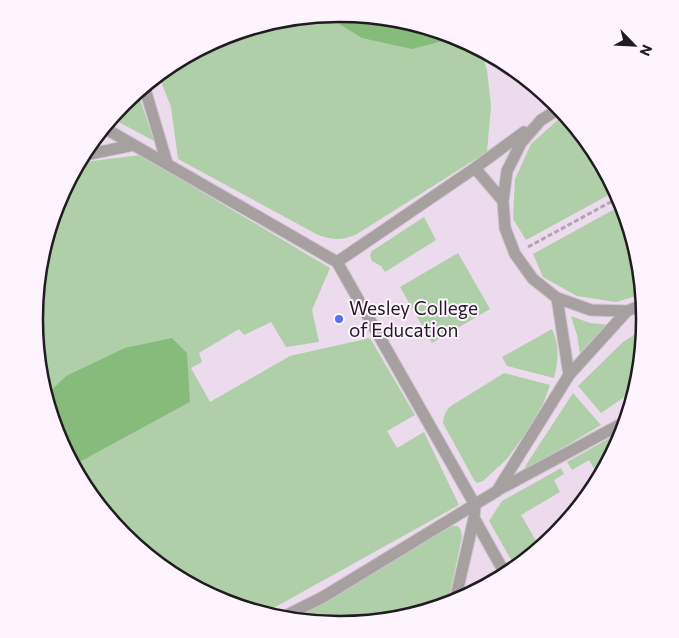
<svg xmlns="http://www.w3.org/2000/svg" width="679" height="638" viewBox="0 0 679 638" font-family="Commissioner,sans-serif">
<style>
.built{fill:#ebdbec}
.green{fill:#aecfa8}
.forest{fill:#86bb7c}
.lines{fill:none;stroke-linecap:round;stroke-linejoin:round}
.lane-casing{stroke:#cbc2cb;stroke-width:13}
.path{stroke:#afa7af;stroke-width:3;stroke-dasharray:5 2.5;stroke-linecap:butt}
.lane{stroke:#a7a0a1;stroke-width:11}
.poi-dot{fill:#5574e9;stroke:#fef4ff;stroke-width:2}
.labels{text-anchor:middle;stroke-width:4;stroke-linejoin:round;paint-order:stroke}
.poi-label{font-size:19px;fill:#201c20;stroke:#fef4ff;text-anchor:start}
.rim{fill:none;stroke:#201c20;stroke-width:2.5}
</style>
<rect width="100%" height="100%" fill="#f1e7f1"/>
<path class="built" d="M39 319a301 301 0 1 1 602 0a301 301 0 1 1-602 0Z"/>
<path class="green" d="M 331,16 L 336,22 L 454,38 L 454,37 L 457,37 L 482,54 L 487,70 L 491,106 L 487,152 L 357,234 C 342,241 334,240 318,235 L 178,159 L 171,107 L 160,79 L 223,37 Z
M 138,93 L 154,141 L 113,119 L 124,103 Z
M 564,116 L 614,192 L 526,240 L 513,219 L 515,179 L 531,144 L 561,117 Z
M 140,155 L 330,268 L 312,310 L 319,342 L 286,347 L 271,322 L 244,335 L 239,329 L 199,353 L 202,362 L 191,368 L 210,402 L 290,356 L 370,338 L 415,415 L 387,431 L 397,448 L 424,432 L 459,505 L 270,610 L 222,601 L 123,535 L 76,464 L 190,402 L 66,376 L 49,392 L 34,319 L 58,202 L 84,162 Z
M 622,205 L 640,295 L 616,302 L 577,296 L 543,277 L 533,254 Z
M 424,217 L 436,240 L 385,272 L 381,266 L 372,261 L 370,255 L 372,251 Z
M 458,253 L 490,309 L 432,343 L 400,287 Z
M 571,316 L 590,323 L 610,325 L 592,340 L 580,354 L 577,335 Z
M 552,329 C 560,346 558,361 554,378 L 507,366 L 502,357 Z
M 643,329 L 632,384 L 629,386 L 631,389 L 630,393 L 601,413 L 578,386 L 623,342 Z
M 504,373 L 550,385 L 543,404 L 528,430 L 507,459 L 483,481 L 477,483 L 474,480 L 443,423 C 444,416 445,411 451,406 Z
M 573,393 L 601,425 L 529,468 L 526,469 L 525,467 L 526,465 Z
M 615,435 L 618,441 L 598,471 L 596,472 L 589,460 L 572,470 L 567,462 Z
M 561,468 L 564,474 L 554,480 L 560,492 L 521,515 L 539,546 L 513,563 L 489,521 L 502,501 Z
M 452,526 L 458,526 L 461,530 L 462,537 L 448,603 L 339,624 L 298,616 Z"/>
<path class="forest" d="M 340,14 L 454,37 L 454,38 L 412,49 L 362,38 L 336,22 L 331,16 Z
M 172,338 L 187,353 L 190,402 L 76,464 L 57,436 L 49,392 L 66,376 L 125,348 Z"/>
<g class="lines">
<g class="lane-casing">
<path id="lane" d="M 145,89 L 167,163
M 559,109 L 541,120 L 521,143 L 507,171 L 503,201 L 505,228 L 515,254 L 533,279 L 557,298 L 591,310 L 627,311 L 642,305
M 106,129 L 337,262 L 475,505 L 474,518 L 503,570
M 90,154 L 134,145
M 475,168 L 503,201
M 337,262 L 475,168 L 524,132
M 557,298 L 569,375
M 498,490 L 621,424
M 455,601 L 474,518
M 289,614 L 323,597 L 497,491 L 569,375 L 627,311"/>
</g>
<path class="path" d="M 528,247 L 618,198"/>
<use href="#lane" class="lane"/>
</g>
<circle class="poi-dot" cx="339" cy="319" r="5"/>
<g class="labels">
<g class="poi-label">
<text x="349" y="315">Wesley College<tspan x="349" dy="22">of Education</tspan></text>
</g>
</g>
<path d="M0 0H679V638H0ZM339 22H340A296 296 0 0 1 636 318V320A296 296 0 0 1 340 616H339A296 296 0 0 1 43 320V318A296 296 0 0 1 339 22Z" fill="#fef4ff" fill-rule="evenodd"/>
<path class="rim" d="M339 22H340A296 296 0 0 1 636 318V320A296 296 0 0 1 340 616H339A296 296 0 0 1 43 320V318A296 296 0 0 1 339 22Z"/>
<g transform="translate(634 45) rotate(114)" stroke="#fef4ff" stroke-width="4" paint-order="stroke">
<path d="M0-4L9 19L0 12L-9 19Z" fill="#201c20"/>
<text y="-8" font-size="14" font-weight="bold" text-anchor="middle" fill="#201c20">N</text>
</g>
</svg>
